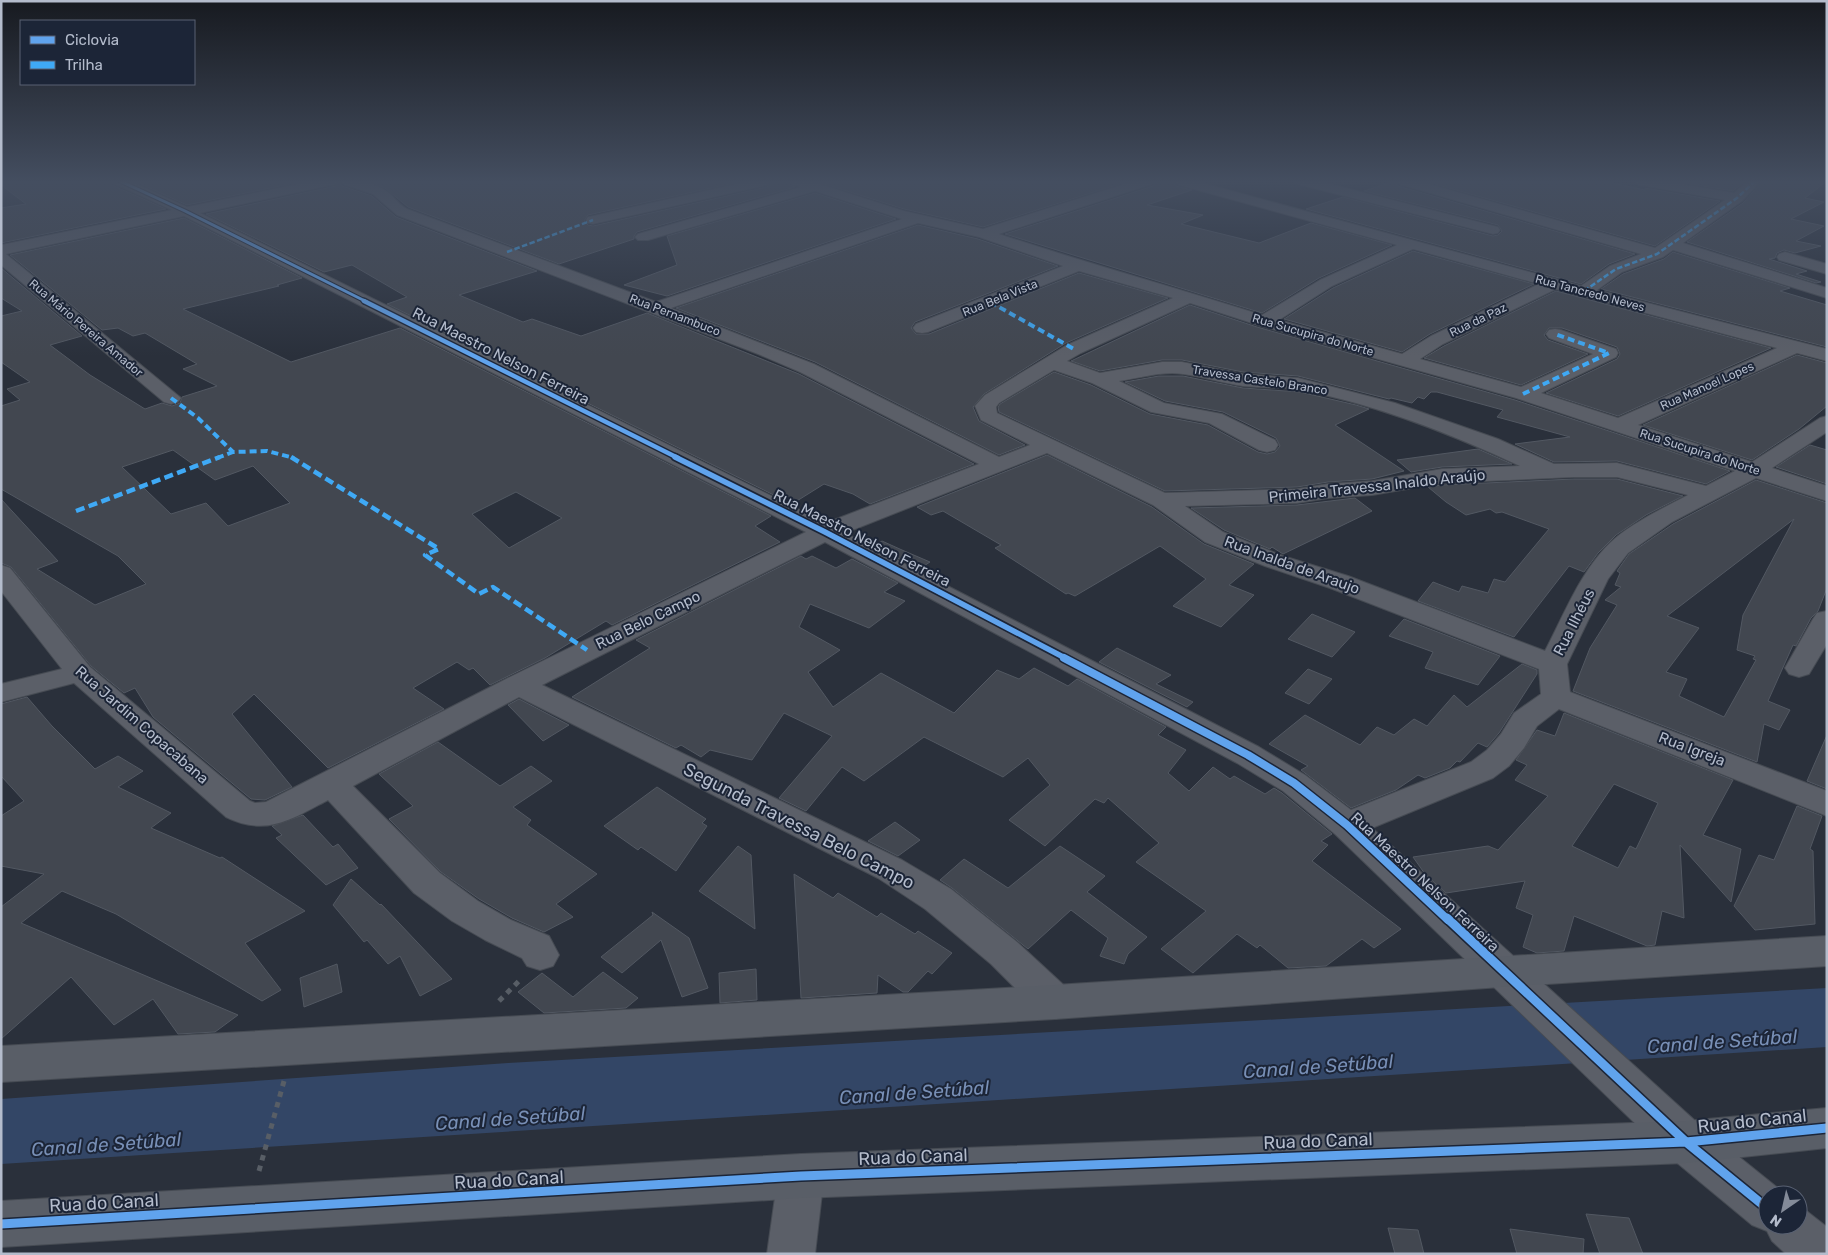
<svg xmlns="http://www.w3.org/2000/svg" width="1828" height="1255" viewBox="0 0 1828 1255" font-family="Rubik,sans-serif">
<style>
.water{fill:#334666}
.building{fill:#424750;stroke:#525862;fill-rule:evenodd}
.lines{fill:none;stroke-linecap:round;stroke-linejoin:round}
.street-casing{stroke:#464b53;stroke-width:2}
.secondary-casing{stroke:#464b53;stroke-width:2}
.path{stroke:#585e66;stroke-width:5;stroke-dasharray:5.5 5.5;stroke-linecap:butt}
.street{fill:#5b5f68;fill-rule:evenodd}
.secondary{fill:#595e67;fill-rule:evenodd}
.quiet-far2{stroke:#3fa9f5;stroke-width:2.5;stroke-dasharray:5.5 2.5;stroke-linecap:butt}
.quiet-far1{stroke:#3fa9f5;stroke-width:4;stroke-dasharray:7 4;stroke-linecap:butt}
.quiet{stroke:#3fa9f5;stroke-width:4.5;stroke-dasharray:9 4.5;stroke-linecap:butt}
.cycleway-far4-casing{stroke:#1c2537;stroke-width:5}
.cycleway-far3-casing{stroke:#1c2537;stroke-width:7}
.cycleway-far2-casing{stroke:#1c2537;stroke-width:9}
.cycleway-far1-casing{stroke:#1c2537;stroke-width:11}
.cycleway-casing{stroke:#1c2537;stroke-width:12}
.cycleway-far4{stroke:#60a3ed;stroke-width:3}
.cycleway-far3{stroke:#60a3ed;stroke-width:4.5}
.cycleway-far2{stroke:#60a3ed;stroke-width:5.5}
.cycleway-far1{stroke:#60a3ed;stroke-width:8}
.cycleway{stroke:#60a3ed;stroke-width:9}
.labels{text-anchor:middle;stroke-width:4;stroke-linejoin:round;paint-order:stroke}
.far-street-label{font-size:12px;fill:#b4bccc;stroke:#1c2537}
.street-label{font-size:15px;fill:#b4bccc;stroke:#1c2537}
.near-street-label{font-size:18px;fill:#b4bccc;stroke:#1c2537}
.near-water-label{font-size:19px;font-style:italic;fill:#788fb6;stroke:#1c2537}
</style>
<rect width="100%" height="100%" fill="#2a303b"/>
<path class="water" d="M 1827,988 L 1827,1047 L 1,1164 L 1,1099 L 508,1063 Z"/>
<path class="building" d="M 1,181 L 112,181 L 114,186 L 166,209 L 1,243 L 1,208 L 26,204 L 1,185 Z
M 134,181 L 305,181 L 187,205 Z
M 339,181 L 342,186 L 372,196 L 396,217 L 537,271 L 459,295 L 523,322 L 532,319 L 581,336 L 647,313 L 799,374 L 974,464 L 870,504 L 853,494 L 824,484 L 792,504 L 387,304 L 407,297 L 352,265 L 324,272 L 206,214 L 336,186 Z
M 365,181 L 743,181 L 588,215 L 584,221 L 588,225 L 593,226 L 767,187 L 776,181 L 789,181 L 790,185 L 795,187 L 637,232 L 634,236 L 634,239 L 559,264 L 408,207 L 385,188 Z
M 815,181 L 1129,181 L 983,227 L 904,209 Z
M 1155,181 L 1173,181 L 1176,186 L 1192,190 L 1147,205 L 1203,215 L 1181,224 L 1259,243 L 1311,223 L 1392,245 L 1319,278 L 1262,313 L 1005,234 L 1153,186 Z
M 1395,181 L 1398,186 L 1635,254 L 1609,264 L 1581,284 L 1306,209 L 1343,197 L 1493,236 L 1498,235 L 1502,231 L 1498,225 L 1364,191 Z
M 1424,181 L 1603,181 L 1645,190 L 1645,188 L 1720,201 L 1655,246 Z
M 1672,181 L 1745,181 L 1733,191 Z
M 1763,181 L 1827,181 L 1805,198 L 1824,202 L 1791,219 L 1824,226 L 1796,241 L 1821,246 L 1795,253 L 1784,250 L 1777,253 L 1775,258 L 1769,259 L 1807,271 L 1796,274 L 1821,282 L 1816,283 L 1687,242 L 1743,203 Z
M 815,193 L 896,219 L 667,296 L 624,285 L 677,265 L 667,236 Z
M 184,218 L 302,278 L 277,285 L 279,286 L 183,309 L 291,362 L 400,328 L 771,516 L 755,526 L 780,542 L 612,625 L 606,621 L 545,658 L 490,685 L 473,668 L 469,670 L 457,662 L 413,688 L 444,709 L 328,768 L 254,694 L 232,714 L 292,787 L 265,800 L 251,799 L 153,717 L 135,688 L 124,693 L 91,666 L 11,567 L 1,563 L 1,499 L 58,561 L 37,569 L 95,605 L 146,584 L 118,556 L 1,489 L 1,406 L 20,400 L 7,389 L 30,382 L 1,362 L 1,316 L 22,311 L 1,298 L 1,268 L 82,336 L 50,345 L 90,375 L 145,409 L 162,403 L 172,406 L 180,403 L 182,397 L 217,386 L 183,369 L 197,364 L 145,333 L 133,336 L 118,328 L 102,330 L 10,255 ZM 173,450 L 215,480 L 253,466 L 290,503 L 228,526 L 206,503 L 171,514 L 122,467 ZM 516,492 L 562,518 L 509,548 L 472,514 Z
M 918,225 L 978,239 L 1058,266 L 915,322 L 911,328 L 916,334 L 929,334 L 1079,273 L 1168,298 L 1066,343 L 984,394 L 973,407 L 979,421 L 1025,445 L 999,455 L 815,362 L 676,308 Z
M 1413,251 L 1534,284 L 1430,334 L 1402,352 L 1284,319 L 1333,288 Z
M 1673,252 L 1790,288 L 1780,291 L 1827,305 L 1827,347 L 1601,289 L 1623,274 L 1664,259 Z
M 1556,291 L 1771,348 L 1618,416 L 1546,393 L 1617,359 L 1620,354 L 1617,347 L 1562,328 L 1549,328 L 1544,335 L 1548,340 L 1588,354 L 1521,385 L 1424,358 L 1444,346 Z
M 1190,305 L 1257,327 L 1515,400 L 1730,471 L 1706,484 L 1617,461 L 1554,462 L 1515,444 L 1570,437 L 1497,417 L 1503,410 L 1437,392 L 1431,392 L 1424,399 L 1418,397 L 1412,403 L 1391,398 L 1389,399 L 1298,376 L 1243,372 L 1182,360 L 1162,360 L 1100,371 L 1071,361 Z
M 1797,355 L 1827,363 L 1827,406 L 1799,429 L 1752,460 L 1643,425 Z
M 1054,372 L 1091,385 L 1150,414 L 1208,425 L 1258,452 L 1267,454 L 1275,452 L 1280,446 L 1276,438 L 1223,412 L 1165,401 L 1125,382 L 1159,376 L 1183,376 L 1243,388 L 1300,392 L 1356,405 L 1369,409 L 1335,425 L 1404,471 L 1372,479 L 1328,482 L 1297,487 L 1165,491 L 999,412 L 998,407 L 1000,404 Z
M 1810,445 L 1827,450 L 1827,484 L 1776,467 Z
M 1478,449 L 1512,464 L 1442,467 L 1411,472 L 1397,460 Z
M 1047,455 L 1152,507 L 1204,544 L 1254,564 L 1229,585 L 1254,595 L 1221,627 L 1173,606 L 1206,579 L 1160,546 L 1075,596 L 1068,593 L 1066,594 L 995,548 L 1001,545 L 943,511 L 931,515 L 917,507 Z
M 1574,479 L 1617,479 L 1683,496 L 1646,515 L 1616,535 L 1598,553 L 1584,572 L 1569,566 L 1514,637 L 1418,601 L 1433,582 L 1459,592 L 1462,586 L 1488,593 L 1494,579 L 1505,582 L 1549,529 L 1502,512 L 1496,513 L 1490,509 L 1466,515 L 1446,502 L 1428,487 L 1442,485 Z
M 1756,480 L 1827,503 L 1827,588 L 1818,611 L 1811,618 L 1796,646 L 1793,645 L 1768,701 L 1790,710 L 1779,730 L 1764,724 L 1757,762 L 1573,691 L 1590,648 L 1617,605 L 1605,600 L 1621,587 L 1615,585 L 1620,573 L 1617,571 L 1629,554 L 1673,524 ZM 1794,519 L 1743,615 L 1737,650 L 1755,656 L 1753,659 L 1756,660 L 1724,717 L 1679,696 L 1687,679 L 1666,672 L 1699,628 L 1667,616 Z
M 1355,498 L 1372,511 L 1283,554 L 1272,547 L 1270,549 L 1224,530 L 1191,508 L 1297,505 Z
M 882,541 L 902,550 L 930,562 L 919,569 L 874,546 Z
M 801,556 L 806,559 L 812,556 L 836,568 L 852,559 L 898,583 L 884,592 L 905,601 L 869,628 L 810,604 L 799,627 L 840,650 L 808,672 L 833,707 L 881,673 L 954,713 L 997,670 L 1019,679 L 1034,668 L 1068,686 L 1077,679 L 1166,727 L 1158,735 L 1186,750 L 1168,773 L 1189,791 L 1213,767 L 1230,779 L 1234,776 L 1265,794 L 1274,788 L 1282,793 L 1332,834 L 1321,841 L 1328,845 L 1312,861 L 1401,929 L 1374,948 L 1362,939 L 1326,966 L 1288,968 L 1260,945 L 1257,948 L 1237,934 L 1193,973 L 1161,949 L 1206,911 L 1136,862 L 1159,843 L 1108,798 L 1104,803 L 1095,799 L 1045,846 L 1009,820 L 1050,785 L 1028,758 L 1003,777 L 924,737 L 864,781 L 842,767 L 806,811 L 779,798 L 832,736 L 784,713 L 752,760 L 710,750 L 701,757 L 681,745 L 676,748 L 572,697 L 650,648 L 636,640 Z
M 1312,614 L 1355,632 L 1332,657 L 1288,639 Z
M 1404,619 L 1500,656 L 1478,685 L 1425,668 L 1433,652 L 1389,636 Z
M 1117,648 L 1171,675 L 1156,684 L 1193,702 L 1187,707 L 1099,662 Z
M 1522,664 L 1537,670 L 1537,674 L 1499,733 L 1487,747 L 1478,743 L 1460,762 L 1457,761 L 1450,768 L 1425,778 L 1418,775 L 1396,790 L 1351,808 L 1301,770 L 1308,766 L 1269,744 L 1305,715 L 1360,745 L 1377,727 L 1394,735 L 1414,719 L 1427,726 L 1454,695 L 1467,707 Z
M 1308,669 L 1332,679 L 1309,704 L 1285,693 Z
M 27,697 L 52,726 L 95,769 L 118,756 L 143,771 L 118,787 L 171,813 L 151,828 L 220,858 L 222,857 L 305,911 L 245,943 L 281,990 L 262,1001 L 116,914 L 62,891 L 21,923 L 238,1015 L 215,1032 L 178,1034 L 153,999 L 114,1025 L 71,977 L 1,1039 L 1,907 L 44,874 L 1,866 L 1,816 L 24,801 L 1,776 L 1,704 Z
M 519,699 L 569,725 L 543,741 L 508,705 Z
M 1564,713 L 1733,780 L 1703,835 L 1741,849 L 1731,902 L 1680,845 L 1684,918 L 1662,911 L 1655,945 L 1647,946 L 1574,916 L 1564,951 L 1537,953 L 1523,947 L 1533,915 L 1516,908 L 1525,881 L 1446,893 L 1425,874 L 1413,857 L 1488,846 L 1498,850 L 1548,796 L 1515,780 L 1527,765 L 1516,760 L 1537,730 L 1555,736 ZM 1614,784 L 1658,803 L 1636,849 L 1630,846 L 1618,868 L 1572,846 Z
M 1827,735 L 1827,789 L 1807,781 Z
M 438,742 L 500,786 L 531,766 L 552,781 L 513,807 L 531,820 L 527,825 L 597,874 L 556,904 L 573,917 L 544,932 L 512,918 L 479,899 L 441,872 L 389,819 L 413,806 L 379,774 Z
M 657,787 L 706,819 L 702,823 L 707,826 L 676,871 L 641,847 L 638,850 L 604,826 Z
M 1797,806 L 1822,816 L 1810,849 L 1813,851 L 1815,924 L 1755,930 L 1734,906 L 1759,855 L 1774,860 Z
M 303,815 L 333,847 L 338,844 L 358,868 L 326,885 L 276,838 L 282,835 L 272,826 Z
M 895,822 L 920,840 L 898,856 L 868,841 Z
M 738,846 L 751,855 L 755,929 L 699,891 Z
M 1060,846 L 1105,876 L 1087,892 L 1147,937 L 1128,954 L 1124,964 L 1100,956 L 1108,938 L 1071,910 L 1028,949 L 952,888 L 940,880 L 964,859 L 1008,888 Z
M 794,874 L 833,898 L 838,893 L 877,917 L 881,913 L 915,934 L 918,931 L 952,953 L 932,974 L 928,971 L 908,992 L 903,992 L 878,975 L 877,993 L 801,998 Z
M 351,879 L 380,905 L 381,904 L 452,979 L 420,996 L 400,956 L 388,964 L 367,940 L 364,942 L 333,905 Z
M 652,912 L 689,938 L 708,988 L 682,997 L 661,940 L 622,973 L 601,957 L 653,915 Z
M 337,964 L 342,992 L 304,1007 L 300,978 Z
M 756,969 L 757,1000 L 720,1003 L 719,973 Z
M 603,972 L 638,998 L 626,1008 L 544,1013 L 518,992 L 542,973 L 573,997 Z
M 1586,1214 L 1629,1218 L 1643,1254 L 1600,1254 Z
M 1388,1228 L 1418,1230 L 1424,1254 L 1395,1254 Z
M 1510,1229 L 1584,1239 L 1583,1254 L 1517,1254 Z"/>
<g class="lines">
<g class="street-casing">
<path id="street" d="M 114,181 L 130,181 L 187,207 L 313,181 L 337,181 L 336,184 L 331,185 L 200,213 L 826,523 L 979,464 L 800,372 L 758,354 L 397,215 L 373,194 L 343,184 L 342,181 C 358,181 375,182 389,193 C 395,198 399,205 407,209 L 656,302 L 902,219 L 815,191 L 648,240 L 638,240 L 635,237 L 638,234 L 801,187 L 792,184 L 791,181 L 810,181 L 904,211 L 983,229 L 1134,181 L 1153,181 L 1152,184 L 999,234 C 1086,263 1174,287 1262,315 L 1320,280 L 1397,245 L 1176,184 L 1175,181 L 1195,181 L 1581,286 L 1610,266 L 1641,254 L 1399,184 L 1397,181 L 1418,181 L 1655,248 L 1725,200 L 1641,185 L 1636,184 L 1635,181 L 1662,181 L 1734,193 L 1748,181 L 1761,181 L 1742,201 L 1683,243 L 1827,288 L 1827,298 L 1673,250 L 1663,257 L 1622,272 L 1597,290 L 1827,349 L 1827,361 L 1797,353 L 1638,425 L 1752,462 L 1820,418 L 1827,416 L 1827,432 L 1772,468 L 1827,486 L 1827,501 L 1756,478 L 1672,522 L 1628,553 L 1608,579 L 1567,664 L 1570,692 L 1827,791 L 1827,816 L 1559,709 L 1537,726 L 1524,748 L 1509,766 L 1493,778 L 1372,828 L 1702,1127 L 1784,1193 L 1785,1195 L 1768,1195 L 1768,1225 L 1798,1225 L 1798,1206 L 1804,1209 L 1827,1227 L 1827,1254 L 1786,1254 L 1772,1241 L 1767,1231 L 1752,1225 L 1670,1157 L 1335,834 L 1283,791 L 1237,763 L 825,542 L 542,685 L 902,860 L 951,889 L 1017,942 L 1069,990 L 1075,1002 L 1069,1014 L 1055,1019 L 1041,1014 L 991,964 L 925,909 L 878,878 L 519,697 L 353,786 L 440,873 L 478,901 L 511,920 L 549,936 L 559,955 L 553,966 L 540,970 L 527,966 L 522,958 L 485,940 L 452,921 L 414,893 L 328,800 C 292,819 266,837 226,817 L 74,683 L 1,702 L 1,684 L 62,669 L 1,591 L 1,565 L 10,568 L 90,667 L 250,801 L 255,803 L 266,802 L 508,678 L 806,532 L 184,216 L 6,254 L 181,398 L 178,402 L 171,404 L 164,402 L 1,265 L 1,245 L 172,210 L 115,184 ZM 918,223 L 979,237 L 1063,266 L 916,324 L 913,328 L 916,332 L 922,333 L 928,332 L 1079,271 L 1173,298 L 1067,345 L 985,395 L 975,406 L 981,420 L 1030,445 L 999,457 L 814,364 L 671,308 ZM 1413,249 L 1539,284 L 1431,336 L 1402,354 L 1279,320 L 1332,286 ZM 1556,289 L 1777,348 L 1618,418 L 1541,393 L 1616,357 L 1618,353 L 1616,349 L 1561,330 L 1555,329 L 1549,330 L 1546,334 L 1549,338 L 1593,354 L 1521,387 L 1420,359 L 1443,344 ZM 1190,303 L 1258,325 L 1516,398 L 1735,471 L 1706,486 L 1617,463 L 1554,464 L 1498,439 L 1395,403 L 1298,378 L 1243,374 L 1182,362 L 1162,362 L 1100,373 L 1067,361 L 1081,353 ZM 1054,370 L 1092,383 L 1151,412 L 1209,423 L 1259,450 L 1267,452 L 1275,450 L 1278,445 L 1275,440 L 1222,414 L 1164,403 L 1119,381 C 1140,378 1162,371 1183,374 C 1204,377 1223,383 1243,386 C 1262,388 1282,387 1300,390 C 1376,404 1451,434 1520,466 L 1442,469 L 1372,481 L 1328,484 L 1297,489 L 1165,493 L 997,413 L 996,407 L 999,403 ZM 1047,453 L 1153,505 L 1205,542 L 1265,566 L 1330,588 L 1539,669 L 1541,694 L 1514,713 L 1501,734 L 1487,750 L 1471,762 L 1351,810 L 1305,775 L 1259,747 L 845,533 ZM 1574,477 L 1617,477 L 1688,495 C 1665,507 1628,525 1610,543 C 1580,572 1564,615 1545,651 L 1348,576 L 1283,556 L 1223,532 L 1185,506 L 1297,503 L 1328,498 L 1372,495 L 1442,483 Z
M 750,181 L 774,181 L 767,185 L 593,224 L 588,223 L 586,220 L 588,217 L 593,216 Z
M 1296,181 L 1318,181 L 1498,227 L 1500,230 L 1498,233 L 1493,234 L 1298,184 Z
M 1785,252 L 1827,264 L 1827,274 L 1779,260 L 1777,257 L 1779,254 Z
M 1827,611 L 1827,644 L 1809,674 L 1799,677 L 1789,674 L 1785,668 L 1813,619 L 1817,613 Z
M 801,1154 L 817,1161 L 824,1176 L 815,1254 L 767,1254 L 778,1176 L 785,1161 Z"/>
</g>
<g class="secondary-casing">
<path id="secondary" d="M 1827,936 L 1827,966 L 1501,987 L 1055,1019 L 1,1082 L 1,1046 L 1055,985 Z
M 1827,1108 L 1827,1148 L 1686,1163 L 801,1198 L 1,1247 L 1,1201 L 801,1154 L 1686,1121 Z"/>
</g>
<path class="path" d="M 499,1001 L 521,979
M 259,1171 L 284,1081"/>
<use href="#street" class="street"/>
<use href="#secondary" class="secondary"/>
<path class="quiet-far2" d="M 507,252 L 593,220
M 1584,291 L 1616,269 L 1657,254 L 1737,198 L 1755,181"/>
<path class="quiet-far1" d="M 990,302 L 1074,349
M 1523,394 L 1609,353 L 1555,334
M 171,398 L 198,418 L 233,452 L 267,451 L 294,458
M 217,458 L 233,452"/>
<path class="quiet" d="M 291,457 L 439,549 L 425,555 L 479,594 L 493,587 L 587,650
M 76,511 L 220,457"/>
<g class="cycleway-far4-casing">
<path id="cycleway-far4" d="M 120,181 L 185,211 L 367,302"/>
</g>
<g class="cycleway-far3-casing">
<path id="cycleway-far3" d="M 364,301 L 678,458"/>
</g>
<g class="cycleway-far2-casing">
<path id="cycleway-far2" d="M 675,457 L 825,532 L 1067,659"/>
</g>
<g class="cycleway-far1-casing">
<path id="cycleway-far1" d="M 1064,658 L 1248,755 L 1294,783 L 1347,825 L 1448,920"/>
</g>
<g class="cycleway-casing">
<path id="cycleway" d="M 1447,918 L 1686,1142 L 1768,1209
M 1,1224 L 801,1176 L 1686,1142 L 1827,1128"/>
</g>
<use href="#cycleway-far4" class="cycleway-far4"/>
<use href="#cycleway-far3" class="cycleway-far3"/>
<use href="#cycleway-far2" class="cycleway-far2"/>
<use href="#cycleway-far1" class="cycleway-far1"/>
<use href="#cycleway" class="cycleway"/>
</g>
<linearGradient id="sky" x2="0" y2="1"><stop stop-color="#171a20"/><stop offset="0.51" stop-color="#444e60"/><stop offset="1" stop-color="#444e60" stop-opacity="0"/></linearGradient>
<rect width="1828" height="356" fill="url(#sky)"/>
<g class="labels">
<g class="far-street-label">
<text transform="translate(1590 293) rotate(15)" y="4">Rua Tancredo Neves</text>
<text transform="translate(1000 298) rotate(-22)" y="4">Rua Bela Vista</text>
<text transform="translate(675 315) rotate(21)" y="4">Rua Pernambuco</text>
<text transform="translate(1478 320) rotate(-26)" y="4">Rua da Paz</text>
<text transform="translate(86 328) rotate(40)" y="4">Rua Mário Pereira Amador</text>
<text transform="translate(1313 335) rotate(16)" y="4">Rua Sucupira do Norte</text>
<text transform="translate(1260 380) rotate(9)" y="4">Travessa Castelo Branco</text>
<text transform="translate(1707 386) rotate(-24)" y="4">Rua Manoel Lopes</text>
<text transform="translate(1700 452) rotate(18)" y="4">Rua Sucupira do Norte</text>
</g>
<g class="street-label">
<text transform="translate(501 356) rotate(27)" y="5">Rua Maestro Nelson Ferreira</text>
<text transform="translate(1377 486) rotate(-6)" y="5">Primeira Travessa Inaldo Araújo</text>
<text transform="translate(862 538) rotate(27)" y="5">Rua Maestro Nelson Ferreira</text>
<text transform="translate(1292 565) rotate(20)" y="5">Rua Inalda de Araujo</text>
<text transform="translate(648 620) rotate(-26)" y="5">Rua Belo Campo</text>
<text transform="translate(1574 622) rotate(-63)" y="5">Rua Ilhéus</text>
<text transform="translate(142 725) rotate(41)" y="5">Rua Jardim Copacabana</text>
<text transform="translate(1692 749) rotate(21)" y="5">Rua Igreja</text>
<text transform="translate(1425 882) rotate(43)" y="5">Rua Maestro Nelson Ferreira</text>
</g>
<g class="near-street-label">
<text transform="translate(799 826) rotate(27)" y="6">Segunda Travessa Belo Campo</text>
<text transform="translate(1752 1121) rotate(-6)" y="6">Rua do Canal</text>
<text transform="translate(1318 1141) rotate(-2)" y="6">Rua do Canal</text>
<text transform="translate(913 1157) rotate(-2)" y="6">Rua do Canal</text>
<text transform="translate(509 1180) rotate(-3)" y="6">Rua do Canal</text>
<text transform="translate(104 1203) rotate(-3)" y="6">Rua do Canal</text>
</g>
<g class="near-water-label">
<text transform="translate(1722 1041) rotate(-4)" y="7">Canal de Setúbal</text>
<text transform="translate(1318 1066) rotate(-4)" y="7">Canal de Setúbal</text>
<text transform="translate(914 1092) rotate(-4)" y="7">Canal de Setúbal</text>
<text transform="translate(510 1118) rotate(-4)" y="7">Canal de Setúbal</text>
<text transform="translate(106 1144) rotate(-4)" y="7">Canal de Setúbal</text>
</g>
</g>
<rect width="1828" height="1255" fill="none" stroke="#b4bccc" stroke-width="5"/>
<rect x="20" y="20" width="175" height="65" fill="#1c2537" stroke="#596173"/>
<rect x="30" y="36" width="25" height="8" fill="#60a3ed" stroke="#596173"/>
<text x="65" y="45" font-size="15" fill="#b4bccc">Ciclovia</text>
<rect x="30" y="61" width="25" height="8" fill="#3fa9f5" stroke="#596173"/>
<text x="65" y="70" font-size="15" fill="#b4bccc">Trilha</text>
<g transform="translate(1783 1210) rotate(214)"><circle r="24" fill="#1c2537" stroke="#596173"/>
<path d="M0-4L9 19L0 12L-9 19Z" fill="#848b99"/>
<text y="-8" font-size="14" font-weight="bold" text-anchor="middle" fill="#b4bccc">N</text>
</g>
</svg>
